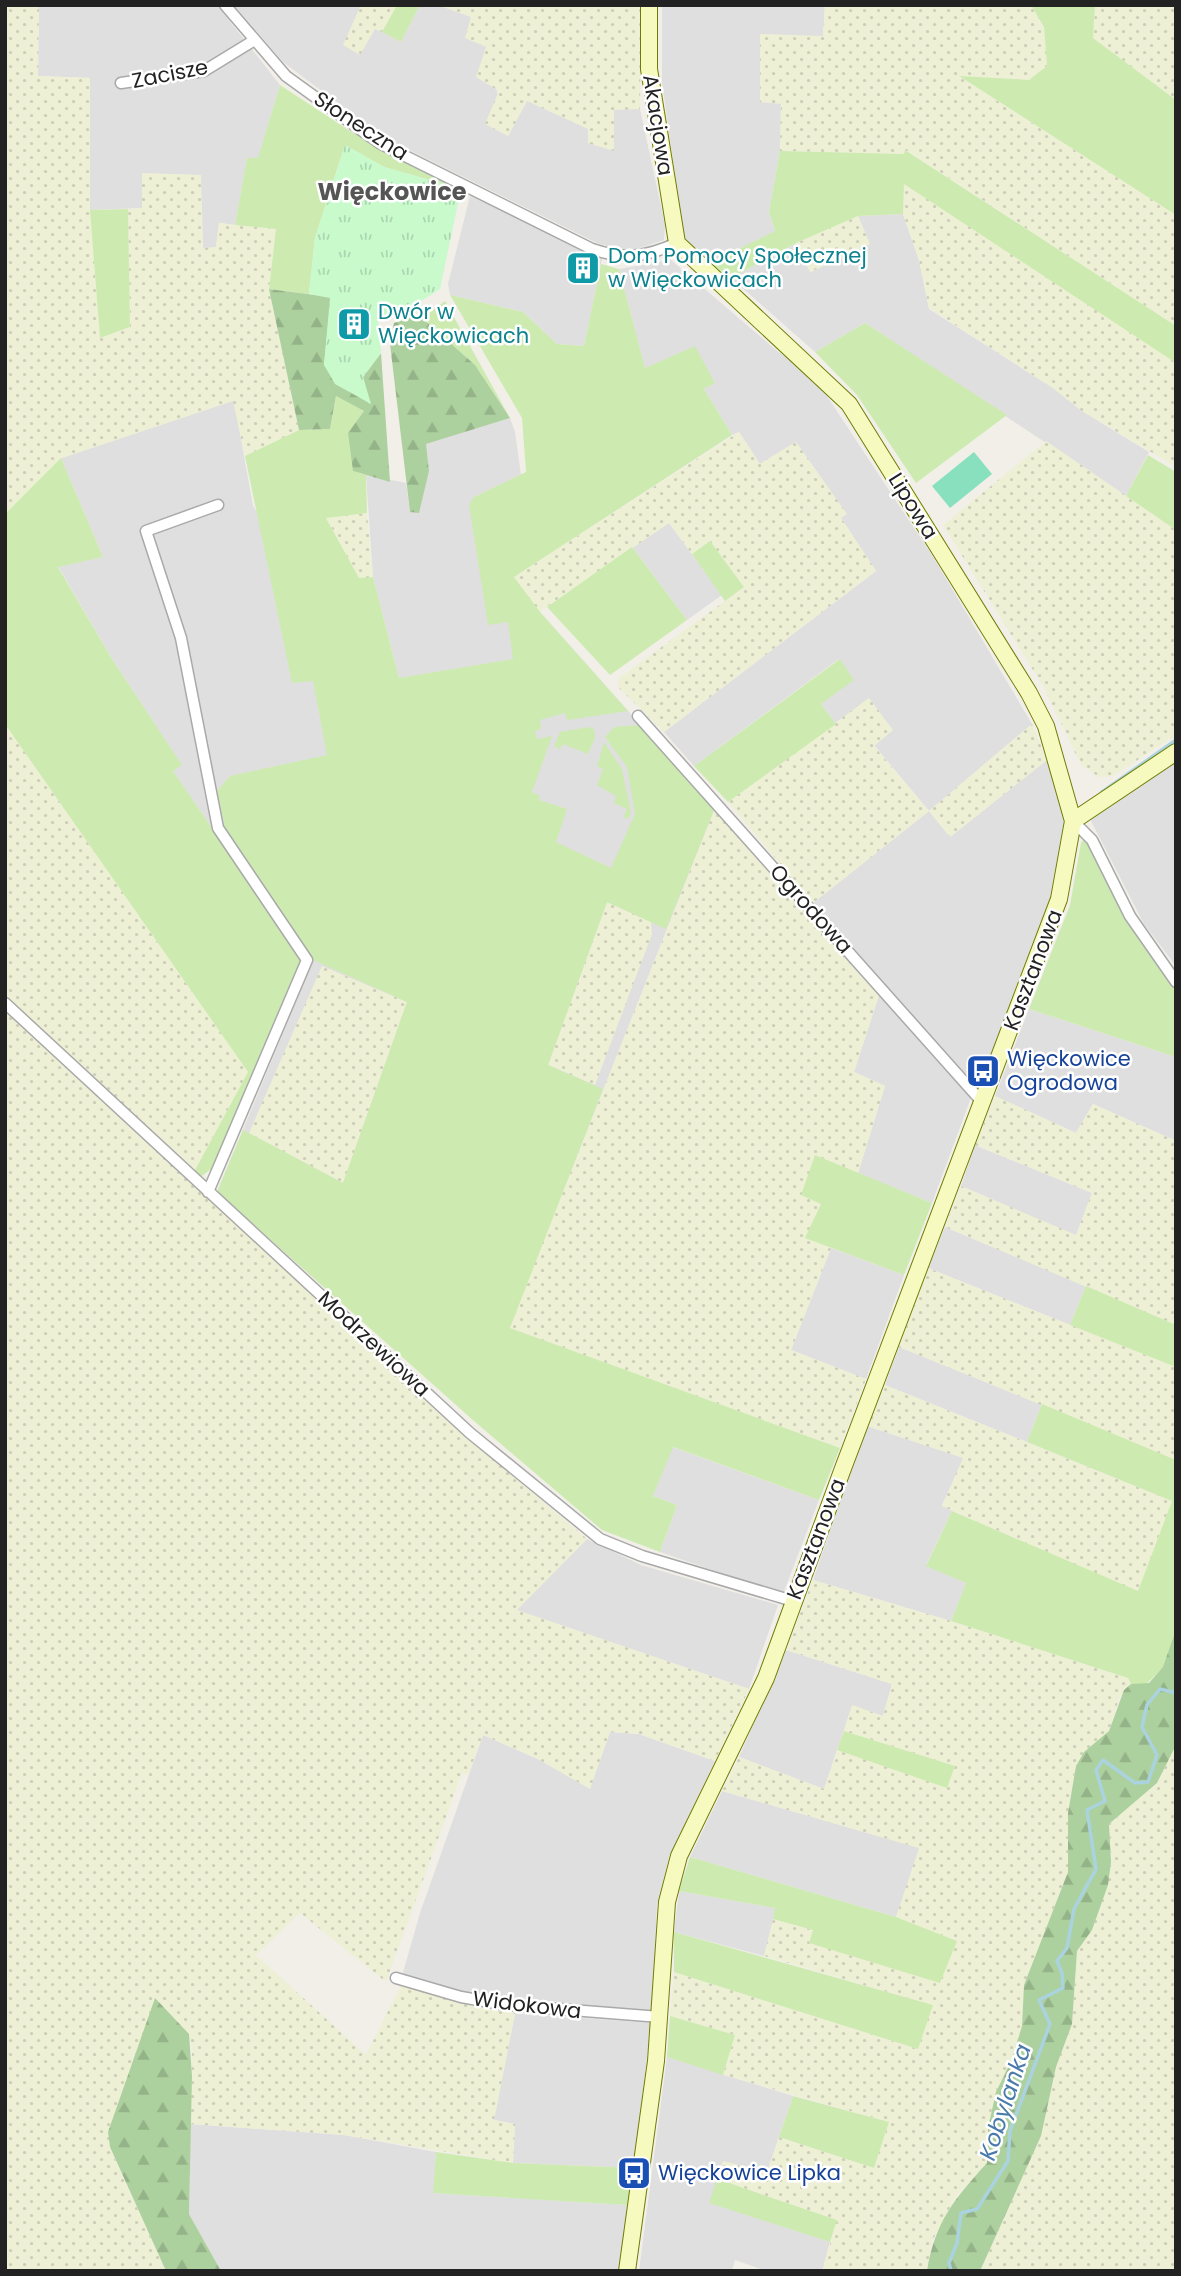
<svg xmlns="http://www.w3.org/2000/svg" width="1181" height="2276" viewBox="0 0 1181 2276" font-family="Poppins,sans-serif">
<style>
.residential{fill:#e0dfdf}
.farmland{fill:url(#farmland-dots)}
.grass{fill:#cdebb0}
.forest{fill:url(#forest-firs)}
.park{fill:url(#park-tufts)}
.pitch{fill:#88e0be}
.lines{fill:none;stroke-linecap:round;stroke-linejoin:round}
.stream{stroke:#aad3df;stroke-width:3.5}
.street-casing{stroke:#a9a9a9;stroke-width:13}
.secondary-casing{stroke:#707d05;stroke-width:18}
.street{stroke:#fff;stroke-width:10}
.secondary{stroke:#f7fabf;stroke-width:16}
.labels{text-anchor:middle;stroke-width:5;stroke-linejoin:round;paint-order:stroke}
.street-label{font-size:21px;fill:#222;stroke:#fff}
.culture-label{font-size:21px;fill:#0d838f;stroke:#fff;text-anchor:start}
.transit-label{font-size:21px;fill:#164399;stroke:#fff;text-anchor:start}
.water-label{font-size:23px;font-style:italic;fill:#4a7aab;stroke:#fff}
.quarter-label{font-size:24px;font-weight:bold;fill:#555;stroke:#fff}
</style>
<defs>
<pattern id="farmland-dots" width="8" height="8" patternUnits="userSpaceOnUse" patternTransform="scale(1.75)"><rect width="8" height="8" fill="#eef0d5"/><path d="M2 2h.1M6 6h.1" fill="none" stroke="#ccceb7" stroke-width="1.8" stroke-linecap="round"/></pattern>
<pattern id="forest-firs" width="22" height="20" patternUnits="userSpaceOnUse" patternTransform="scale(1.75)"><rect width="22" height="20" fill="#add19e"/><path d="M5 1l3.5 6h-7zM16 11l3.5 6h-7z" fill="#95b388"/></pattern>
<pattern id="park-tufts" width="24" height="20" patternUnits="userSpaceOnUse" patternTransform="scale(1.75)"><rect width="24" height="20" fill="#c8facc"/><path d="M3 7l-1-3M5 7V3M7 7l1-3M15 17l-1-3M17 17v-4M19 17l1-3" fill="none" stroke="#acd6af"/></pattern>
</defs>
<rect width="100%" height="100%" fill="#f2efe9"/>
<path class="residential" d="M 39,5 L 217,5 L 280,85 L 258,159 L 247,159 L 235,225 L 219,223 L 216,248 L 203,248 L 200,175 L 142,174 L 142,208 L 90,210 L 90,78 L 38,76 Z
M 234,5 L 361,5 L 344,45 L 375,28 L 401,42 L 420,5 L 438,5 L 472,17 L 486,47 L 508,136 L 527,100 L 589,129 L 614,150 L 614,109 L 640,109 L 665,225 L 664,240 L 628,252 L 597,243 L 383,137 L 283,62 Z
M 662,5 L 825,5 L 823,36 L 781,103 L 780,151 L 769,212 L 775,232 L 710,263 L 692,250 L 683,234 L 662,82 Z
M 470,196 L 602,259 L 584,346 L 557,344 L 523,312 L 450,295 L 448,284 Z
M 903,214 L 919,260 L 929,309 L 1053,388 L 1082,411 L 1149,452 L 1126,496 L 865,323 L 815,352 L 731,278 L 796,243 L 811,272 L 869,244 L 858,216 Z
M 671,260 L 776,350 L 815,378 L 935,560 L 1032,724 L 929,811 L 950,837 L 1047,760 L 1057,786 L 1065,828 L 1054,896 L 983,1084 L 976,1088 L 813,903 L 929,811 L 874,745 L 869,698 L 836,724 L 821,704 L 839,659 L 694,766 L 664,732 L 876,571 L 841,518 L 846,514 L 796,442 L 760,464 L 739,432 L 732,435 L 704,389 L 715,383 L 645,369 L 619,269 Z
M 234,400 L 253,506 L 369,674 L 399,678 L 373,577 L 366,475 L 406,483 L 410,512 L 429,471 L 425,444 L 510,418 L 515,432 L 521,475 L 474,497 L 514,577 L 540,612 L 715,808 L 509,1328 L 217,1192 L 313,961 L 302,960 L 172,770 L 181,764 L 112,659 L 58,566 L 103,557 L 61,458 Z
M 669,523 L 722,595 L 687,620 L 632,547 Z
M 1176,762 L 1176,966 L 1144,924 L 1090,819 Z
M 880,992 L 972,1095 L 932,1203 L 858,1173 L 885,1086 L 854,1072 Z
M 1029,1009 L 1176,1057 L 1176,1141 L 1093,1104 L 1076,1133 L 995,1096 Z
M 975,1145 L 1092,1193 L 1076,1236 L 961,1186 Z
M 945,1227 L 1086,1286 L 1070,1325 L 928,1268 Z
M 831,1248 L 904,1275 L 866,1379 L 791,1350 Z
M 899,1347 L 1042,1404 L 1027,1442 L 885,1385 Z
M 867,1426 L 964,1458 L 942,1505 L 952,1511 L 926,1565 L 966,1583 L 951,1621 L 813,1580 Z
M 672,1447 L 819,1500 L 783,1594 L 660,1552 L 677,1505 L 653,1496 Z
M 587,1539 L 641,1565 L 778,1605 L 749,1689 L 516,1610 Z
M 786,1650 L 892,1684 L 883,1716 L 852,1706 L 824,1789 L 739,1757 Z
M 610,1732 L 639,1734 L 715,1761 L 669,1857 L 657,1904 L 652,2014 L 469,1997 L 402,1976 L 420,1913 L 483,1735 L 538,1759 L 589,1788 Z
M 722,1791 L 920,1848 L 896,1917 L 690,1857 Z
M 679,1891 L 776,1908 L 764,1956 L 674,1932 Z
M 515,2013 L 651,2023 L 634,2168 L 513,2163 L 515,2124 L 494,2120 Z
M 667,2057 L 793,2096 L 767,2172 L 709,2202 L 830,2242 L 822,2271 L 766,2271 L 735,2260 L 732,2271 L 639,2271 Z
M 190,2124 L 344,2135 L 436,2152 L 434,2193 L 627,2205 L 620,2271 L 221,2271 L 189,2214 Z"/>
<path class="farmland" d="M 5,5 L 39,5 L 38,76 L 90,78 L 90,210 L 100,338 L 130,327 L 128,209 L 142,208 L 142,173 L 201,175 L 203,248 L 216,247 L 219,223 L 276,229 L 269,289 L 299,430 L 245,456 L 233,401 L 62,458 L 5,514 Z
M 361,5 L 397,5 L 382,32 L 375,29 L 360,55 L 343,45 Z
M 438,5 L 641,5 L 640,109 L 614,110 L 614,151 L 588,143 L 588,129 L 527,101 L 508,136 L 485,124 L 499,91 L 476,77 L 486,47 L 465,38 L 471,17 Z
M 825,5 L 1031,5 L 1044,27 L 1047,66 L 1029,80 L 960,77 L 1176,215 L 1176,326 L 906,150 L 905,154 L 780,151 L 781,104 L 760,102 L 760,34 L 823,36 Z
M 1095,5 L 1176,5 L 1176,100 L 1093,38 Z
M 904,183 L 1176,363 L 1176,467 L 1082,411 L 1053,388 L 929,308 L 919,260 L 903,214 Z
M 858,216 L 870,244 L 810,272 L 796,243 Z
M 739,432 L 760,464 L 796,442 L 847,514 L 841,518 L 876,571 L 664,732 L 618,687 L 619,678 L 744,587 L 710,541 L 692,554 L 669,523 L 539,612 L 514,577 Z
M 1046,441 L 1176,530 L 1176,735 L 1113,776 L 1099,777 L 1081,765 L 1043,686 L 943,525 Z
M 367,513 L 373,577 L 359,579 L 326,517 Z
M 869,698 L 893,730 L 874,746 L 929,811 L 1032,724 L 1047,760 L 950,837 L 929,811 L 813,903 L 728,802 Z
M 5,724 L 248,1072 L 194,1172 L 5,998 Z
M 715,808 L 880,992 L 854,1072 L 885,1086 L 858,1173 L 815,1155 L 821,1204 L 806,1238 L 831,1248 L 791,1350 L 866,1379 L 840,1448 L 509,1328 Z
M 607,902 L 651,922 L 652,934 L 595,1085 L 548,1065 Z
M 322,966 L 407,1002 L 343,1183 L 249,1133 Z
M 5,1009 L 465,1435 L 587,1539 L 517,1610 L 749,1689 L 715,1761 L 639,1734 L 610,1732 L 590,1789 L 538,1759 L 483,1735 L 468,1775 L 462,1773 L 386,1982 L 300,1913 L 256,1955 L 366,2055 L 401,1985 L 515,2013 L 494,2120 L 515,2124 L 513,2163 L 344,2135 L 190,2124 L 192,2051 L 189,2034 L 154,1999 L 110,2148 L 166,2271 L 5,2271 Z
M 995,1096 L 1076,1133 L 1093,1104 L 1176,1141 L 1176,1325 L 945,1227 L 961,1186 L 1076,1235 L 1092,1193 L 975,1145 Z
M 928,1268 L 1176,1367 L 1176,1460 L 899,1347 Z
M 885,1385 L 1172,1501 L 1138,1592 L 942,1506 L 963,1458 L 867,1426 Z
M 813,1580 L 951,1621 L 1128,1678 L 1131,1684 L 1119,1699 L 1109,1731 L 1084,1752 L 1076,1766 L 1068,1813 L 1068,1872 L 1024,1985 L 1022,2026 L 1012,2059 L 996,2092 L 988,2128 L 987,2163 L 957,2195 L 932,2241 L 927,2271 L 822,2271 L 837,2220 L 717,2179 L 723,2161 L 767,2172 L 779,2137 L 874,2168 L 889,2122 L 723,2075 L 735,2035 L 670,2016 L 674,1972 L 918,2049 L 932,2005 L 764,1956 L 773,1919 L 813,1930 L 809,1943 L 957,1941 L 896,1917 L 919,1848 L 722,1791 L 739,1757 L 824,1789 L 837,1750 L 947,1787 L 955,1766 L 844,1731 L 852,1705 L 883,1716 L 892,1684 L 786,1650 Z
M 1176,1745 L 1176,2269 L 980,2271 L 1041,2136 L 1056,2067 L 1072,2024 L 1077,1951 L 1092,1930 L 1111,1863 L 1109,1824 L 1157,1783 Z"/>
<path class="grass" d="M 397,5 L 420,5 L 401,42 L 382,32 Z
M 1031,5 L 1095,5 L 1093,38 L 1176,100 L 1176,215 L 959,76 L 1029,80 L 1047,66 L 1044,27 Z
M 280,85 L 353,133 L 461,189 L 384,167 L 345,145 L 315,238 L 309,294 L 269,289 L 276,229 L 235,225 L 247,158 L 258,158 Z
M 905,150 L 1176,326 L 1176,363 L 904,184 L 903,214 L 858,216 L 796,243 L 731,278 L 710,263 L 775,231 L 769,212 L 780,151 L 904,154 Z
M 128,209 L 130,327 L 100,338 L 90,210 Z
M 601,264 L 619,269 L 645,368 L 695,346 L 715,383 L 704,389 L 732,435 L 514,577 L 540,612 L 628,711 L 567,720 L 565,713 L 540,720 L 541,728 L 535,732 L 537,739 L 552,736 L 532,792 L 540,796 L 539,800 L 567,809 L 556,842 L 611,868 L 635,814 L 627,767 L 605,737 L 614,727 L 640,725 L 715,808 L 666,929 L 607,902 L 548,1065 L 603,1089 L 510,1328 L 840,1448 L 819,1500 L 673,1447 L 653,1496 L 677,1505 L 660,1552 L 602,1530 L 474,1421 L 217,1192 L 243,1130 L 343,1183 L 407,1002 L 313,960 L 226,832 L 217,791 L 230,776 L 327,755 L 313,681 L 292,683 L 245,456 L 299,430 L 330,429 L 336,396 L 364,411 L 353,471 L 366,475 L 367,513 L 326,518 L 359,578 L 373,577 L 399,678 L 513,659 L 508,622 L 488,625 L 469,505 L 474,497 L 526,472 L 522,418 L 450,295 L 523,312 L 557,344 L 584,346 Z
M 445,301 L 510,418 L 475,365 L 422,318 Z
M 865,323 L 1007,415 L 916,483 L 857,395 L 815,352 Z
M 1148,455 L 1176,472 L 1176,530 L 1126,496 Z
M 61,458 L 103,557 L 58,567 L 112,659 L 182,765 L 173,771 L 302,960 L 214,1167 L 199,1178 L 194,1172 L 248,1072 L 5,724 L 5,514 Z
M 710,541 L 744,587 L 725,601 L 692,554 Z
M 632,547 L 687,620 L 610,675 L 547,607 Z
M 840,659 L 854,680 L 821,704 L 836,724 L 728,802 L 694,766 Z
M 589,727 L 594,729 L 595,738 L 588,754 L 563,744 L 560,749 L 554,746 L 560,732 Z
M 604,742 L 622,769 L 631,813 L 628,819 L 623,817 L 627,809 L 614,803 L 616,796 L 597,785 L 603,769 L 597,766 Z
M 1084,839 L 1089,843 L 1126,917 L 1176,989 L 1176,1057 L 1029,1009 L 1070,905 L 1081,843 Z
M 815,1155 L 932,1203 L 904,1275 L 805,1238 L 821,1204 L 801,1195 Z
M 1086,1286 L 1176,1325 L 1176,1367 L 1070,1325 Z
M 1042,1404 L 1176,1460 L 1176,1629 L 1163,1668 L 1145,1685 L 1131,1684 L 1128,1678 L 951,1621 L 966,1583 L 926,1566 L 952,1511 L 1138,1591 L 1172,1501 L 1027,1442 Z
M 844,1731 L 955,1766 L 947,1788 L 837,1750 Z
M 690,1857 L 896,1917 L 957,1941 L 940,1983 L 809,1943 L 813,1930 L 773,1919 L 775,1908 L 679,1891 Z
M 674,1932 L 933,2005 L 918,2049 L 674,1972 Z
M 670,2016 L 735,2035 L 723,2075 L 667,2057 Z
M 793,2096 L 889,2122 L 874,2168 L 779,2137 Z
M 436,2152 L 513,2163 L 634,2168 L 627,2205 L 433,2193 Z
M 717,2179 L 837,2220 L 830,2242 L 709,2203 Z"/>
<path class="forest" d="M 269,289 L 331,297 L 324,365 L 370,404 L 363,377 L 381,353 L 390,482 L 353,471 L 348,433 L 364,411 L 336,396 L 330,429 L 299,430 Z
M 415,316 L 422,318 L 475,365 L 510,418 L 426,444 L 429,471 L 419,513 L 410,512 L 390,344 L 394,323 Z
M 1176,1629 L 1176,1745 L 1157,1783 L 1109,1824 L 1111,1862 L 1108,1885 L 1092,1930 L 1077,1951 L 1072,2024 L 1056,2067 L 1041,2136 L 980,2271 L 927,2271 C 935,2222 954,2199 987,2163 L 988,2128 L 996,2092 L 1012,2059 L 1022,2026 L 1024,1985 L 1068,1872 L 1068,1813 L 1076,1766 L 1084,1752 L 1109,1731 L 1124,1690 L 1131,1684 L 1149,1683 L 1163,1667 Z
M 155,1998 L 189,2034 L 192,2076 L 189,2214 L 221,2271 L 166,2271 L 110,2147 L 108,2132 Z"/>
<path class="park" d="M 345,145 L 384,167 L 461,189 L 440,289 L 421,301 L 378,319 L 381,353 L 363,377 L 371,404 L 335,384 L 324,365 L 330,298 L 309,294 L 315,238 Z"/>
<path class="pitch" d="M 974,452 L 992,474 L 950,508 L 932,486 Z"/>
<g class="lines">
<path class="stream" d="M 1102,792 L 1176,740
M 951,2271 L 949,2263 L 957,2243 L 961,2213 L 977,2209 L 1008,2161 L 1010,2131 L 1050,2024 L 1039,2000 L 1063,1988 L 1062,1973 L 1057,1961 L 1067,1948 L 1074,1909 L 1096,1869 L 1087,1810 L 1105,1801 L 1096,1770 L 1103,1760 L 1135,1783 L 1148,1782 L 1157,1755 L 1142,1727 L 1147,1705 L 1160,1689 L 1176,1693"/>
<g class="street-casing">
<path id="street" d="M 225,5 L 286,76 L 358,128 L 381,144 L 592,249 C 624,260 646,257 677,243
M 121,83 L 204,71 L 253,41
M 638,716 L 983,1103
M 1073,821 L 1092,840 L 1130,916 L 1176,982
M 5,1003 L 470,1433 L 600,1539 L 642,1556 L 793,1601
M 208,1192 L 307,960 L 218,828 L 181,638 L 146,531 L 218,505
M 396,1978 L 461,1997 L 507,2005 L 660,2017"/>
</g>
<g class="secondary-casing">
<path id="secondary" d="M 1073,821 L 1176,752
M 627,2271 L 656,2061 L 667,1902 L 679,1856 L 766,1678 L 842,1471 L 1059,899 L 1073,821 L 1046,726 L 1029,693 L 849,404 L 677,243 L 649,69 L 649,5"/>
</g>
<use href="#street" class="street"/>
<use href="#secondary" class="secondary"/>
</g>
<defs>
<g id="building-square" transform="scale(1.75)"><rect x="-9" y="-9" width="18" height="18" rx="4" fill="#0f9aa8" stroke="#fff"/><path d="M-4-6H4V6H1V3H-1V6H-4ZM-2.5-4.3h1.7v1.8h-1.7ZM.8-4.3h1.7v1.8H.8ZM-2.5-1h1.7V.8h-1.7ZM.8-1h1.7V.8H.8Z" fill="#fff"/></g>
<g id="bus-square" transform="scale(1.75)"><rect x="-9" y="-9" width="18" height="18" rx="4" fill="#1a4fb4" stroke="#fff"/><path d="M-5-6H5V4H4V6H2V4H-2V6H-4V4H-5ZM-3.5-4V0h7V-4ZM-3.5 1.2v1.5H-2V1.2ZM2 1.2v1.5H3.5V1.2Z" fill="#fff"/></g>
</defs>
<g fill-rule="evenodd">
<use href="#building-square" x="583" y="268"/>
<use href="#building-square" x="354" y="324"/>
<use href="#bus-square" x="983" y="1071"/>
<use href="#bus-square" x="634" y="2173"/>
</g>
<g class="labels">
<g class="street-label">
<text transform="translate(170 74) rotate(-11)" y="7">Zacisze</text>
<text transform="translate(658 125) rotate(81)" y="7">Akacjowa</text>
<text transform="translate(361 126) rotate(33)" y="7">Słoneczna</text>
<text transform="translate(913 506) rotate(58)" y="7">Lipowa</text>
<text transform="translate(811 909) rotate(48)" y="7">Ogrodowa</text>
<text transform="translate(1033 970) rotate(-69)" y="7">Kasztanowa</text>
<text transform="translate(374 1344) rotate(43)" y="7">Modrzewiowa</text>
<text transform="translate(816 1539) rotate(-69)" y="7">Kasztanowa</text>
<text transform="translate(527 2005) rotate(7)" y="7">Widokowa</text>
</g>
<g class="culture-label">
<text x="608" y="263">Dom Pomocy Społecznej<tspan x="608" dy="24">w Więckowicach</tspan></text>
<text x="378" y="319">Dwór w<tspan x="378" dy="24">Więckowicach</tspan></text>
</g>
<g class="transit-label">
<text x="1007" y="1066">Więckowice<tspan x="1007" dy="24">Ogrodowa</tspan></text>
<text x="658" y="2180">Więckowice Lipka</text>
</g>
<g class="water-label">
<text transform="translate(1005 2102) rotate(-72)" y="8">Kobylanka</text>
</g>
<g class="quarter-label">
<text x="392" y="200">Więckowice</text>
</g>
</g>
<rect width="1181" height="2276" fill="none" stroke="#222222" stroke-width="14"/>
</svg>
